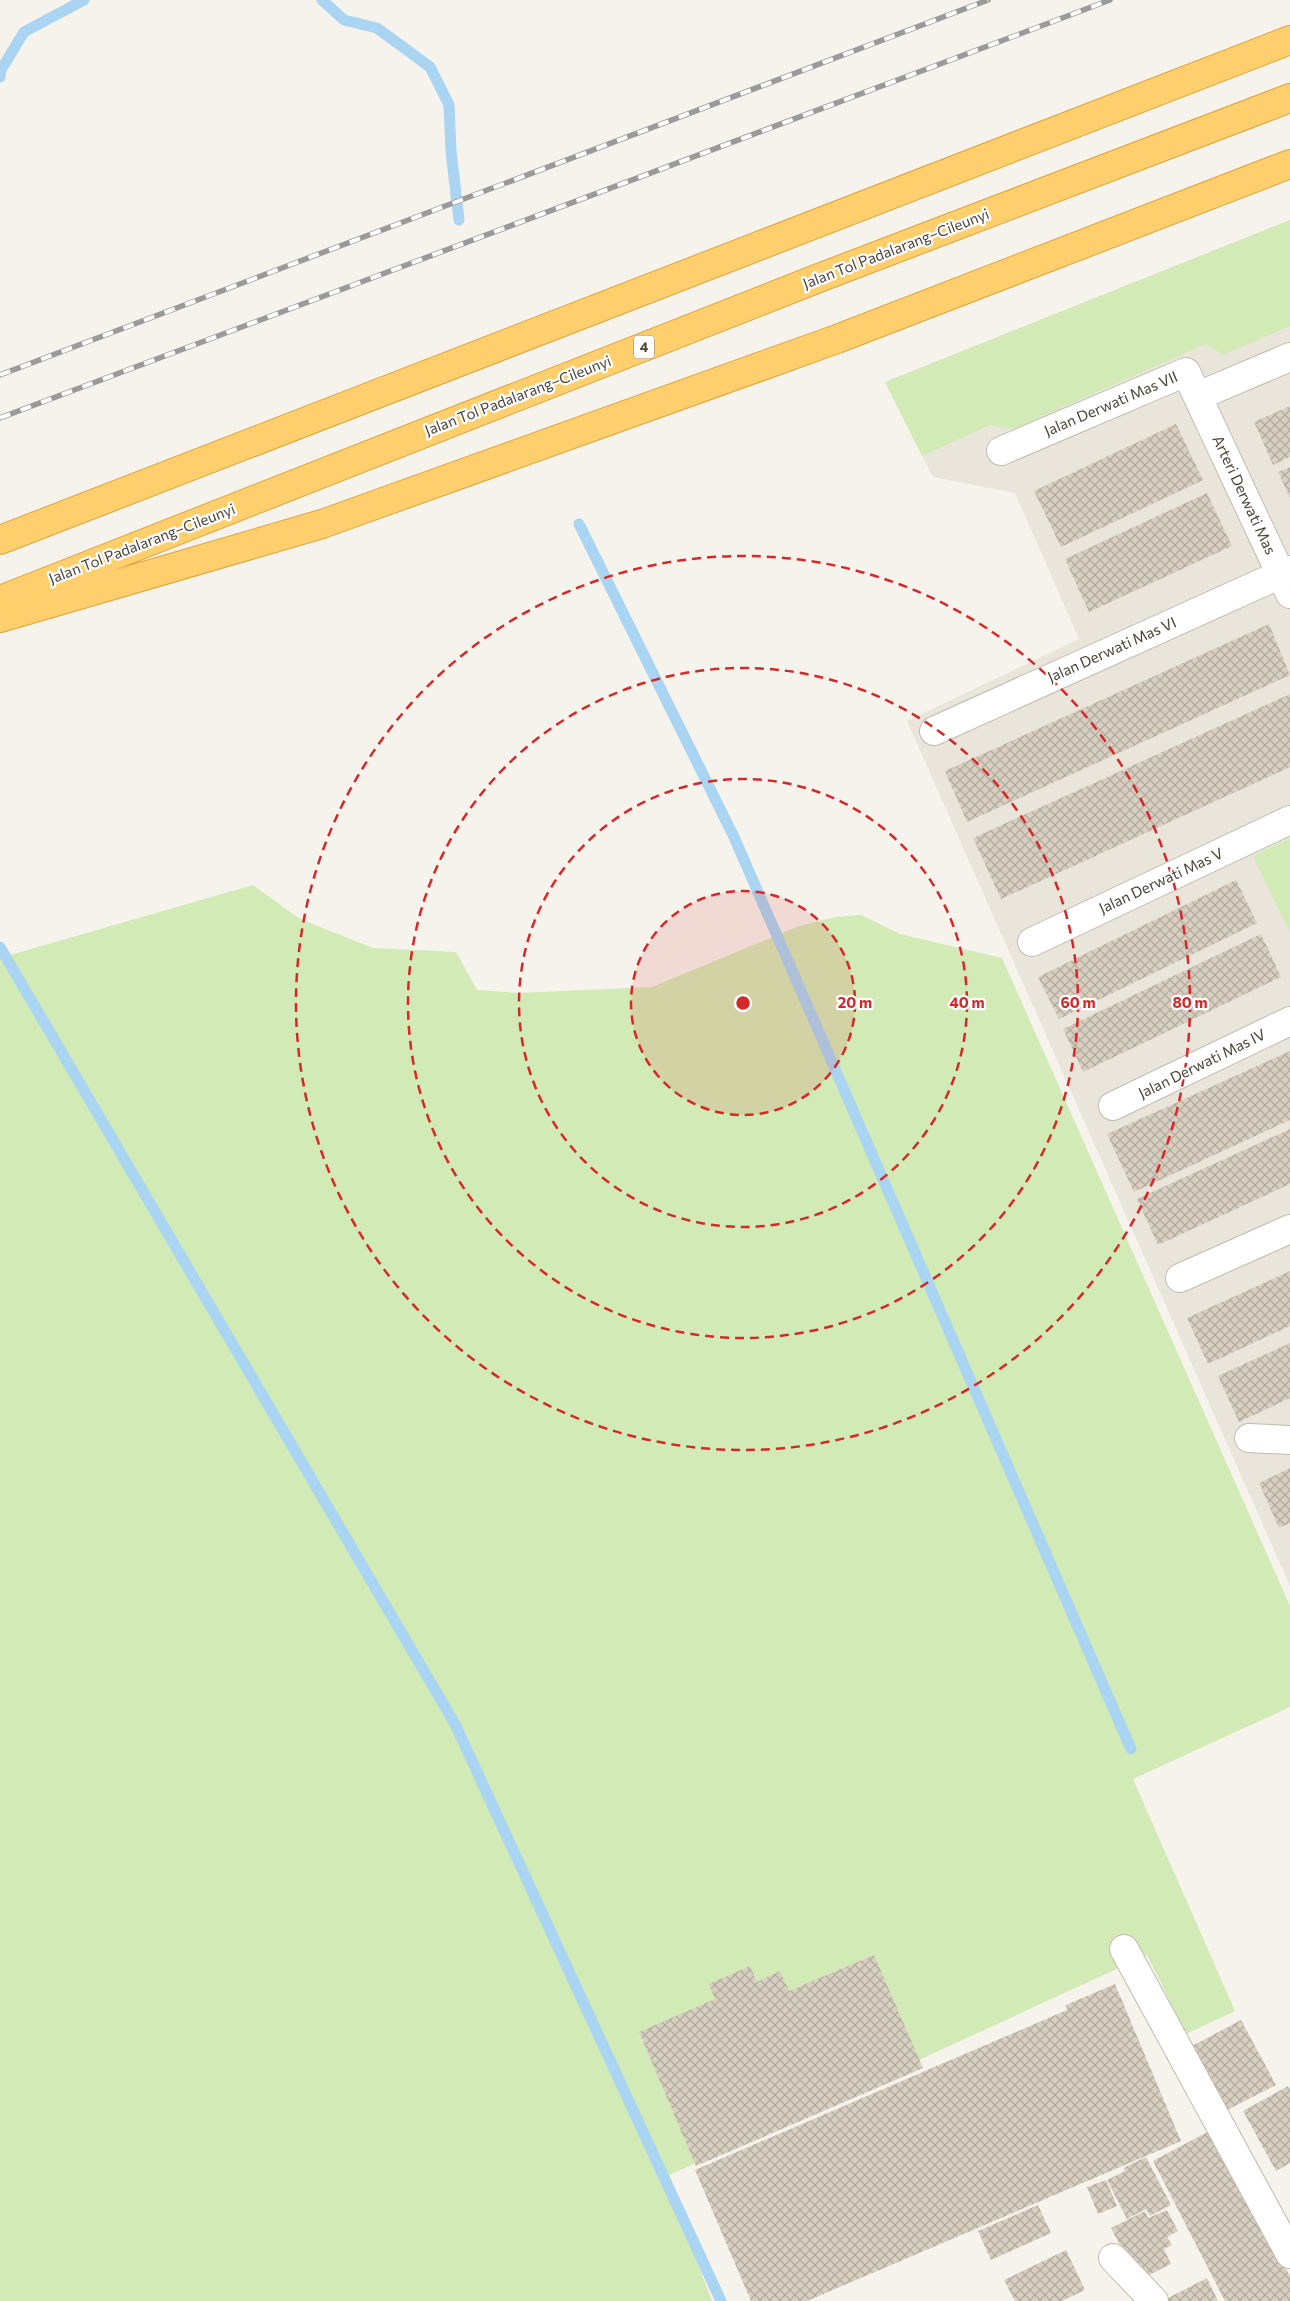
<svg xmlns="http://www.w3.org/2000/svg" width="1290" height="2301" viewBox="0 0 1290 2301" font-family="Commissioner,sans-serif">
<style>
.residential{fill:#eae5da}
.green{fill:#d2eab5}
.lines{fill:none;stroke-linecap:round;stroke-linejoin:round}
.stream{stroke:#a9d4f2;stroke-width:11}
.building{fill:url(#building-cross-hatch)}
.minor-casing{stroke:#c2bbae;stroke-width:30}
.highway-casing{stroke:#e0a43c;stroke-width:30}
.minor{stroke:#fff;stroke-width:28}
.highway{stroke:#ffcf6e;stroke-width:28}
.rail-casing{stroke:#9a9a9a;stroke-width:5.5}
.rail{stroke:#fff;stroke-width:4;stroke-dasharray:11;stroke-linecap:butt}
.ring{fill:none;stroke:#d62828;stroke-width:2.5;stroke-dasharray:9 6}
.labels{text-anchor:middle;stroke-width:4.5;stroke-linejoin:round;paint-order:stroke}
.shield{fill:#fff;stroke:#817c74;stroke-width:1}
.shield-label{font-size:14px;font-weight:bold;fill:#4b4439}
.street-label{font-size:15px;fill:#4b4439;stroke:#fff}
.centre{fill:#d62828;stroke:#fff;stroke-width:2.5}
.ring-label{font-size:15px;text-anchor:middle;font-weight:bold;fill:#d62828;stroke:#fff;stroke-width:4.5;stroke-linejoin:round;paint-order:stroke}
</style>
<defs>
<pattern id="building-cross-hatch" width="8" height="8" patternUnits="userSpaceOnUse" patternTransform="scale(1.25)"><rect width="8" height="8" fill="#d8cfc1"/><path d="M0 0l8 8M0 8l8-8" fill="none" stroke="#b1aa9e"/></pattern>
</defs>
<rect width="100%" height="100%" fill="#f6f3ec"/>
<path class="residential" d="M 1290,220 L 1290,1586 L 907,721 L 1079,639 L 1015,493 L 933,477 L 885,382 Z"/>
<path class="green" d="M 1290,220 L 1290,326 L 1223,355 L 1206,344 L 1013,429 L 990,425 L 922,456 L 885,382 Z
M 1290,838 L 1290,933 L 1253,856 Z
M 253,885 L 300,919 L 373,948 L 456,952 L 477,990 L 519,993 L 652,987 L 799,926 L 836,917 L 861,915 L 900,934 L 1002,958 L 1290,1606 L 1290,1707 L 1133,1779 L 1235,2011 L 1186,2034 L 1147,1955 L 665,2177 L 712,2301 L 0,2301 L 0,958 Z"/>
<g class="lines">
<path class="stream" d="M 322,0 L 344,20 L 377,28 L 430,67 L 449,105 L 451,151 L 459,220
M 0,77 L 1,70 L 24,32 L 84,0
M 579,524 L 734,837 L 1131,1749
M 0,947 L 455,1724 L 721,2301"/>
</g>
<path class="building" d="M 1290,406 L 1290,457 L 1273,465 L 1254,422 Z
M 1176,424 L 1203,480 L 1061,547 L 1034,491 Z
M 1290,467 L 1290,498 L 1278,472 Z
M 1207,493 L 1232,546 L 1089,612 L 1065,559 Z
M 1269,624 L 1290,675 L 967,822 L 945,771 Z
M 1290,694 L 1290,767 L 1001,899 L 973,838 Z
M 1236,880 L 1257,923 L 1059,1019 L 1038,977 Z
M 1261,934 L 1281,977 L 1083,1072 L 1063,1029 Z
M 1290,1051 L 1290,1120 L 1134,1192 L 1107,1134 Z
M 1290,1129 L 1290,1184 L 1158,1245 L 1137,1199 Z
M 1290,1271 L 1290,1326 L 1208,1364 L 1187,1318 Z
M 1290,1343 L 1290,1398 L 1239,1422 L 1218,1376 Z
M 1290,1468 L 1290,1523 L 1279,1528 L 1259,1483 Z
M 874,1955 L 923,2068 L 696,2166 L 639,2032 L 715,1999 L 709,1984 L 750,1966 L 757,1982 L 780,1971 L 789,1991 Z
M 1115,1984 L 1181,2141 L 807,2301 L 751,2301 L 695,2170 L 1067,2010 L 1066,2005 Z
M 1241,2020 L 1276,2085 L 1227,2110 L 1192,2046 Z
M 1288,2086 L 1290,2090 L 1290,2163 L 1276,2171 L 1243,2111 Z
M 1211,2130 L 1290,2276 L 1290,2301 L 1225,2301 L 1153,2161 Z
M 1146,2157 L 1171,2205 L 1150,2216 L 1146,2209 L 1127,2219 L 1107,2180 L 1125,2171 L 1123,2168 Z
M 1106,2180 L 1117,2206 L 1098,2214 L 1087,2187 Z
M 1038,2205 L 1051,2233 L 991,2260 L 978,2231 Z
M 1167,2210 L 1178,2231 L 1167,2237 L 1172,2245 L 1164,2249 L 1171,2264 L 1143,2278 L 1131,2266 L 1111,2228 L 1145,2211 L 1148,2218 Z
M 1066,2250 L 1085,2290 L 1062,2301 L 1015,2301 L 1004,2280 Z
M 1207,2278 L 1218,2301 L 1162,2301 Z"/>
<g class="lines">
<g class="minor-casing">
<path id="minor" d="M 1198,396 L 1290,357
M 1001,451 L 1186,372 L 1290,594
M 934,731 L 1290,570
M 1032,942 L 1290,820
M 1113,1106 L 1290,1021
M 1180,1278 L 1290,1229
M 1249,1438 L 1290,1440
M 1124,1949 L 1290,2254
M 1113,2258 L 1154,2301"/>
</g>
<g class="highway-casing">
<path id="highway" d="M 0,540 L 1290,40
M 0,600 L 824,276 L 1290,98
M 0,618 L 322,524 L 837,339 L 1290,164"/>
</g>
<use href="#minor" class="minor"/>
<use href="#highway" class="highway"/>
<g class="rail-casing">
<path id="rail" d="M 0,375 L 988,0
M 0,418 L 1110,0"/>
</g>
<use href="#rail" class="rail"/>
</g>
<circle cx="743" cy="1003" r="112" fill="#d62828" fill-opacity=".12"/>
<g class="ring">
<circle cx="743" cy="1003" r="112"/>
<circle cx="743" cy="1003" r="224"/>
<circle cx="743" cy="1003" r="335"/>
<circle cx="743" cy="1003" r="447"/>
</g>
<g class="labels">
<rect class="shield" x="634" y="335.5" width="20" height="23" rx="4"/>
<g class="shield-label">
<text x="644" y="352">4</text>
</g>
<g class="street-label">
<text transform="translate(896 249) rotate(-21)" y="5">Jalan Tol Padalarang–Cileunyi</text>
<text transform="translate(518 396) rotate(-21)" y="5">Jalan Tol Padalarang–Cileunyi</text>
<text transform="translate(1111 404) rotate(-23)" y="5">Jalan Derwati Mas VII</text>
<text transform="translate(1244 495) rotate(65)" y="5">Arteri Derwati Mas</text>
<text transform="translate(142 544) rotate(-21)" y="5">Jalan Tol Padalarang–Cileunyi</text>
<text transform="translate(1112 650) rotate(-24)" y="5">Jalan Derwati Mas VI</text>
<text transform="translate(1161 881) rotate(-25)" y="5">Jalan Derwati Mas V</text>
<text transform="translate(1202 1064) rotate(-26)" y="5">Jalan Derwati Mas IV</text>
</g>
</g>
<circle cx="743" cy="1003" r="8" class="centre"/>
<g class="ring-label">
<text x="855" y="1008">20 m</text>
<text x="967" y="1008">40 m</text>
<text x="1078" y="1008">60 m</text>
<text x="1190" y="1008">80 m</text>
</g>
</svg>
